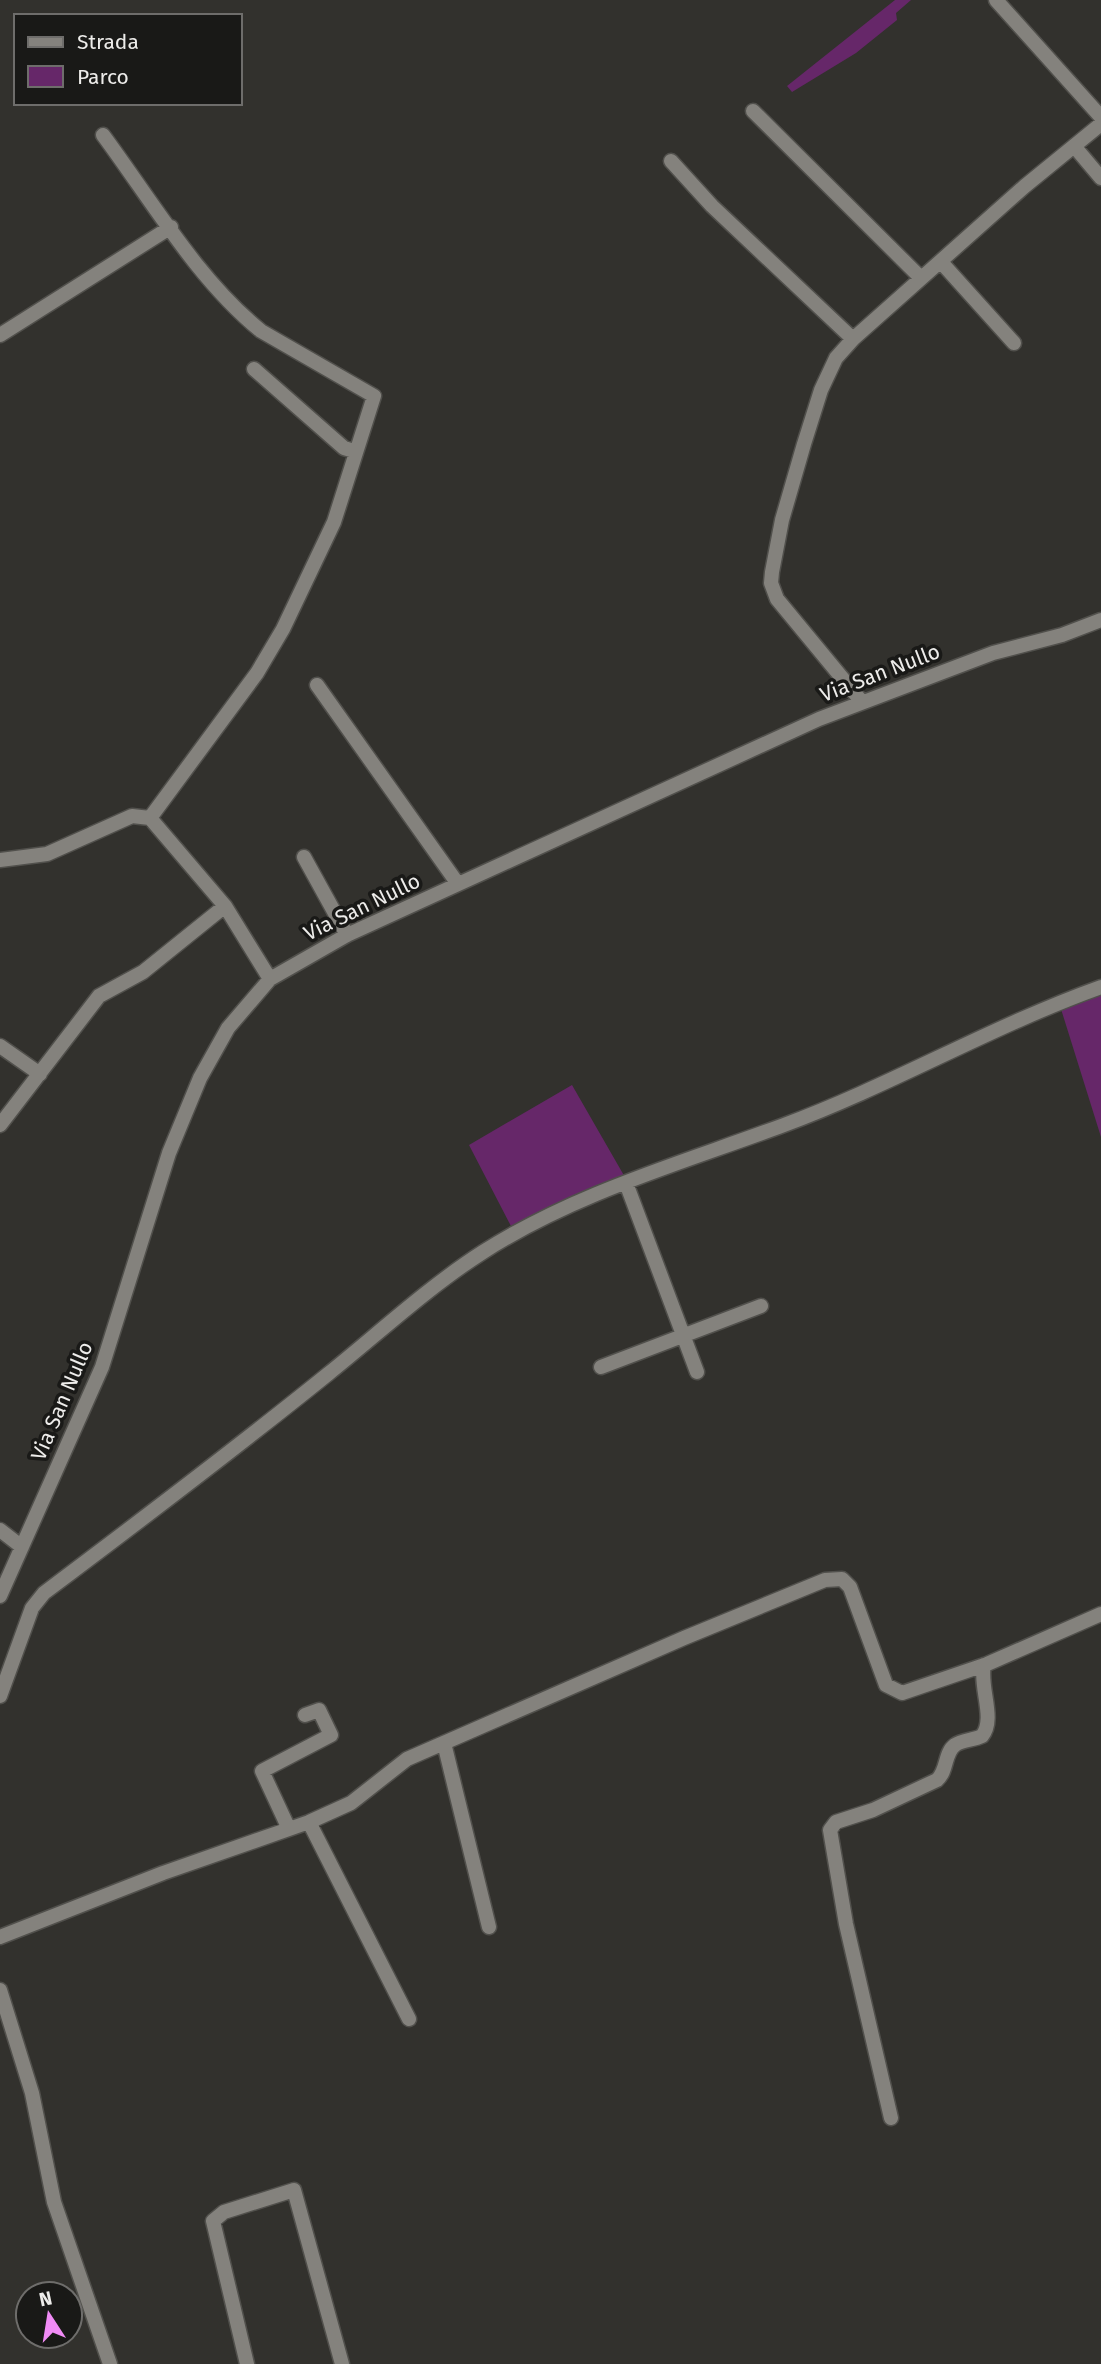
<svg xmlns="http://www.w3.org/2000/svg" width="1101" height="2364" viewBox="0 0 1101 2364" font-family="'Fira Sans',sans-serif">
<style>
.green{fill:#662769}
.lines{fill:none;stroke-linecap:round;stroke-linejoin:round}
.minor-casing{stroke:#51504c;stroke-width:17}
.minor{stroke:#84827d;stroke-width:14}
.labels{text-anchor:middle;stroke-width:7;stroke-linejoin:round;paint-order:stroke}
.street-label{font-size:21px;fill:#edecea;stroke:#191917}
</style>
<rect width="100%" height="100%" fill="#32312d"/>
<path class="green" d="M 895,0 L 911,0 L 896,13 L 897,20 L 856,53 L 792,92 L 787,86 Z
M 1101,993 L 1101,1137 L 1061,1009 Z
M 572,1085 L 626,1179 L 513,1230 L 469,1145 Z"/>
<g class="lines">
<g class="minor-casing">
<path id="minor" d="M 996,0 L 1101,117
M 753,111 L 921,278
M 103,135 C 152,201 197,279 261,331 L 374,396 L 334,522 L 283,629 L 257,673 L 150,818
M 1074,146 L 1101,178
M 671,161 L 712,206 L 853,339
M 941,262 L 1014,343
M 0,335 L 171,227
M 254,369 L 344,448 L 354,451
M 317,685 L 458,884
M 862,702 L 777,599 L 771,583 L 772,572 L 782,520 L 804,444 L 821,390 L 836,358 L 853,339 L 1025,186 L 1101,124
M 304,857 L 347,935
M 0,860 L 47,854 L 132,816 L 150,818 L 225,906 L 270,979
M 0,1046 L 40,1074
M 0,1125 L 99,996 L 143,972 L 225,906
M 626,1183 L 697,1372
M 601,1367 L 761,1306
M 0,1530 L 22,1547
M 0,1596 L 102,1367 L 169,1153 L 200,1078 L 228,1028 L 270,979 L 347,935 L 819,719 L 993,653 L 1062,635 L 1101,620
M 0,1696 L 32,1608 L 44,1593 C 140,1521 235,1449 328,1374 C 379,1333 427,1288 483,1252 C 575,1193 682,1163 784,1125 C 892,1085 992,1026 1101,987
M 444,1743 L 489,1927
M 309,1822 L 409,2019
M 289,1829 L 262,1771 L 331,1735 L 319,1710 L 305,1715
M 0,1937 L 163,1873 L 309,1822 L 351,1803 L 407,1759 L 684,1638 L 825,1580 L 842,1579 L 850,1587 L 886,1685 L 902,1693 L 987,1664 L 1101,1614
M 0,1990 L 32,2093 L 54,2202 L 110,2364
M 891,2118 L 846,1924 L 830,1830 L 836,1822 L 873,1810 L 937,1780 C 948,1770 944,1753 955,1745 C 962,1740 974,1740 982,1736 C 996,1719 979,1687 984,1665
M 247,2364 L 213,2221 L 224,2212 L 294,2190 L 342,2364"/>
</g>
<use href="#minor" class="minor"/>
</g>
<g class="labels">
<g class="street-label">
<text transform="translate(880 673) rotate(-21)" y="7">Via San Nullo</text>
<text transform="translate(362 907) rotate(-26)" y="7">Via San Nullo</text>
<text transform="translate(62 1401) rotate(-67)" y="7">Via San Nullo</text>
</g>
</g>
<rect x="14" y="14" width="228" height="91" fill="#191917" stroke="#6e6d6b" stroke-width="2"/>
<rect x="28" y="37" width="35" height="10" fill="#84827d" stroke="#6e6d6b" stroke-width="2"/>
<text x="77" y="49" font-size="21" fill="#edecea">Strada</text>
<rect x="28" y="66" width="35" height="21" fill="#662769" stroke="#6e6d6b" stroke-width="2"/>
<text x="77" y="84" font-size="21" fill="#edecea">Parco</text>
<g transform="translate(49 2315) rotate(348)"><circle r="33" fill="#191917" stroke="#6e6d6b" stroke-width="2"/>
<path d="M0-5L12 26L0 18L-12 26Z" fill="#f08bf5"/>
<text y="-10" font-size="19" font-weight="bold" text-anchor="middle" fill="#edecea">N</text>
</g>
</svg>
